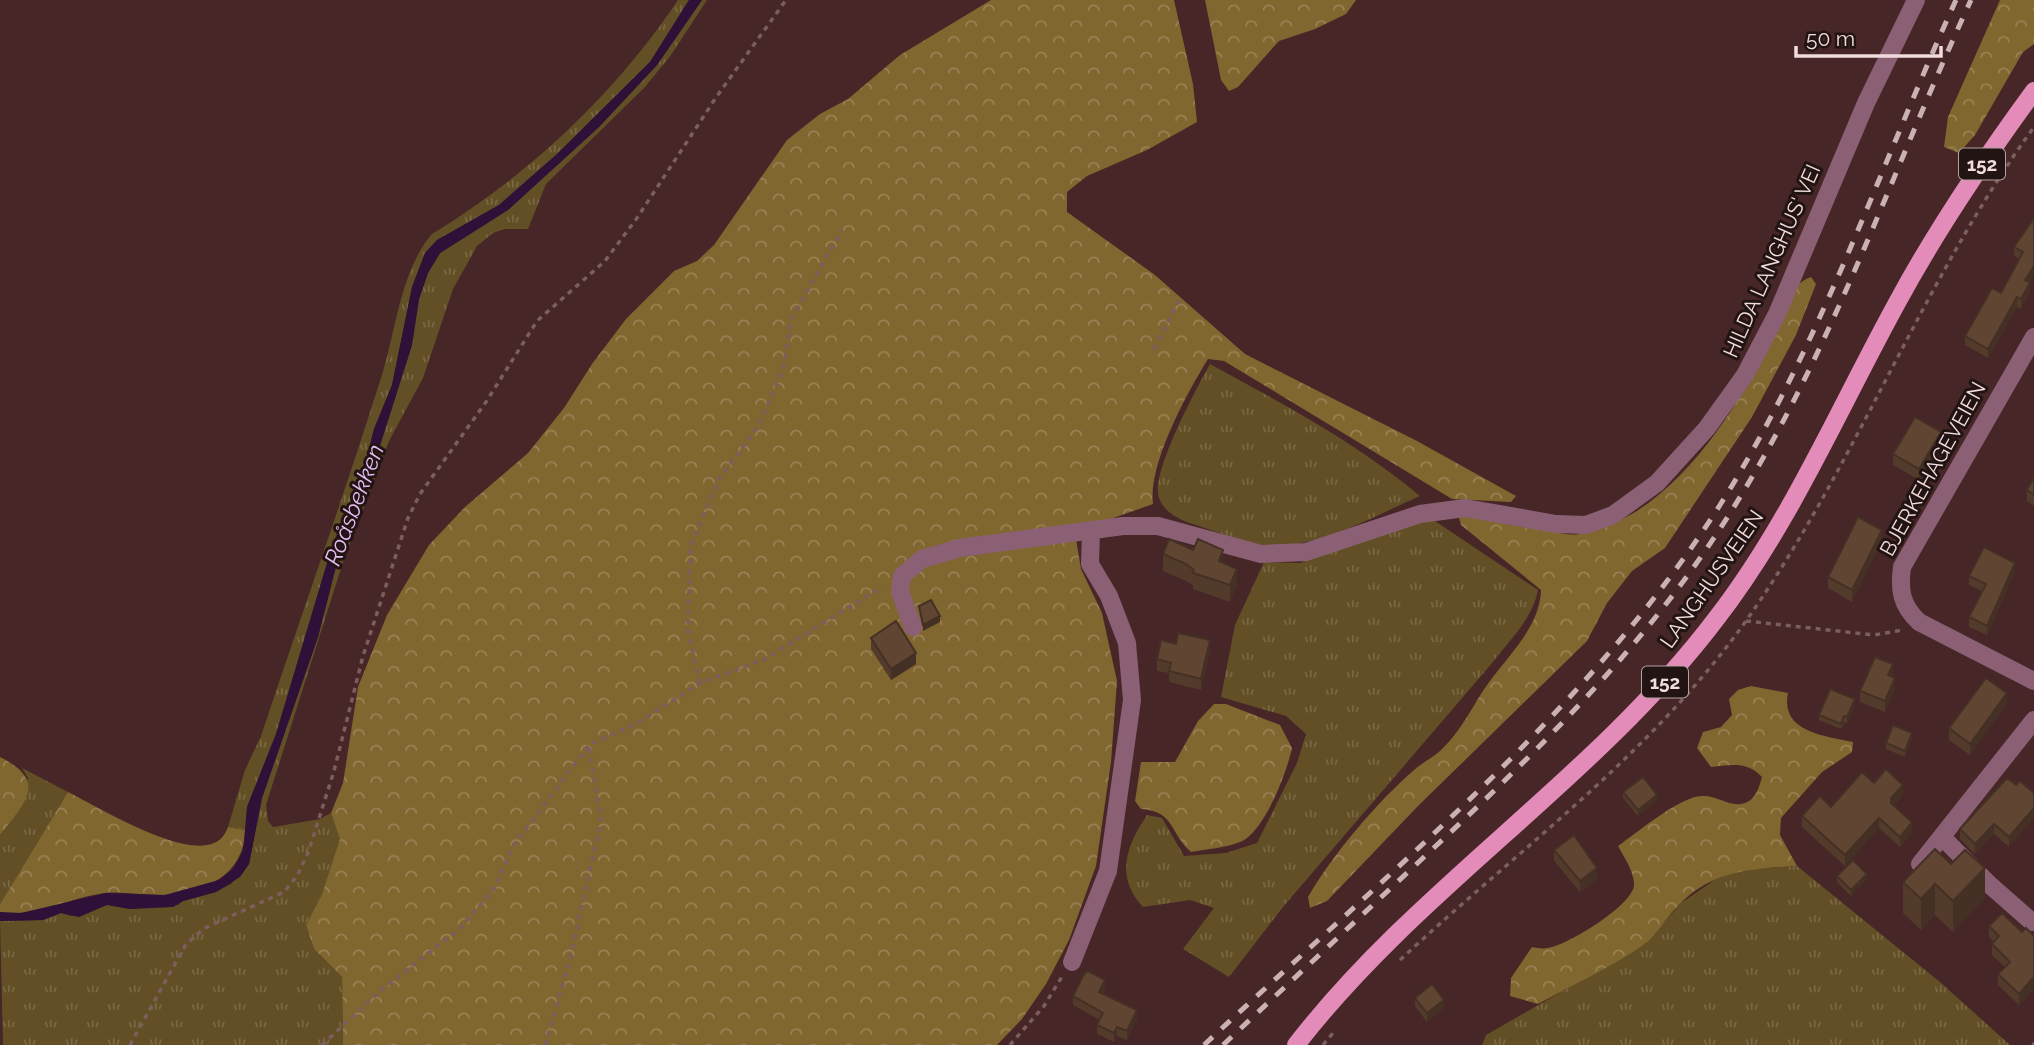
<svg xmlns="http://www.w3.org/2000/svg" width="2034" height="1045" viewBox="0 0 2034 1045" font-family="Raleway,sans-serif">
<style>
.grass{fill:url(#grass-tufts)}
.forest{fill:url(#forest-crowns)}
.water{fill:#2e1039}
.lines{fill:none;stroke-linecap:round;stroke-linejoin:round}
.path{stroke:#7b5e5e;stroke-width:3.5;stroke-dasharray:5 5;stroke-linecap:butt}
.minor{stroke:#8b6075;stroke-width:18}
.major{stroke:#e48cb9;stroke-width:18}
.rail{stroke:#cab2b2;stroke-width:5;stroke-dasharray:12 12;stroke-linecap:butt}
.wall{fill:#533b2c}
.shaded-wall{fill:#443024}
.building{fill:#614533;stroke:#443024;stroke-width:2}
.labels{text-anchor:middle;stroke-width:6;stroke-linejoin:round;paint-order:stroke}
.shield{fill:#231414;stroke:#b4a0a0;stroke-width:2}
.shield-label{font-size:19px;font-weight:bold;fill:#f2dcdc}
.street-label{font-size:21px;fill:#f2dcdc;stroke:#231414}
.water-label{font-size:23px;font-style:italic;fill:#e6bef6;stroke:#231414}
</style>
<defs>
<pattern id="grass-tufts" width="24" height="20" patternUnits="userSpaceOnUse" patternTransform="scale(1.75)"><rect width="24" height="20" fill="#624f25"/><path d="M3 7l-1-3M5 7V3M7 7l1-3M15 17l-1-3M17 17v-4M19 17l1-3" fill="none" stroke="#796844"/></pattern>
<pattern id="forest-crowns" width="20" height="18" patternUnits="userSpaceOnUse" patternTransform="scale(1.75)"><rect width="20" height="18" fill="#80662f"/><path d="M2 6a3 3 0 1 1 6 0M12 15a3 3 0 1 1 6 0" fill="none" stroke="#998256"/></pattern>
</defs>
<rect width="100%" height="100%" fill="#462626"/>
<path class="grass" d="M 678,0 L 689,0 L 650,62 L 556,155 L 499,205 L 437,240 L 425,253 L 412,287 L 392,385 L 374,429 L 358,492 L 333,543 L 276,734 L 247,807 L 246,830 L 228,827 L 245,770 L 261,736 C 301,616 343,498 381,378 C 396,332 400,271 432,234 C 530,174 614,95 678,0 Z
M 702,0 L 707,0 L 671,55 L 645,87 L 546,184 L 528,229 L 505,229 L 493,233 L 477,246 L 453,289 L 423,378 L 389,441 L 343,562 L 266,805 L 268,821 L 273,827 L 320,819 L 331,813 L 341,839 L 322,894 L 306,925 L 314,949 L 342,977 L 343,1045 L 3,1045 L 0,921 L 43,920 L 61,913 L 71,916 L 107,905 L 130,909 L 178,905 L 183,901 L 216,892 L 231,884 L 249,864 L 262,798 L 318,637 L 340,551 L 363,499 L 412,345 L 419,299 L 428,273 L 440,253 L 508,210 L 599,127 L 657,65 Z
M 1210,364 C 1283,404 1356,442 1420,496 C 1376,515 1312,552 1263,545 C 1241,542 1218,532 1196,525 C 1181,521 1160,511 1158,493 C 1155,466 1196,389 1210,364 Z
M 1429,517 L 1538,590 C 1533,618 1510,640 1493,662 L 1283,907 L 1229,977 L 1183,949 L 1214,908 L 1190,900 L 1143,907 C 1115,877 1126,846 1147,815 L 1162,818 L 1184,856 L 1226,853 L 1257,843 L 1297,763 L 1306,734 L 1286,716 L 1221,697 L 1235,625 L 1264,562 L 1300,563 L 1348,543 Z
M 22,768 L 68,792 L 0,904 L 0,835 L 10,822 L 28,778 Z
M 1797,866 L 1940,982 L 2010,1045 L 1482,1045 L 1486,1035 L 1645,944 L 1681,903 L 1716,879 L 1738,870 Z"/>
<path class="forest" d="M 991,0 L 1174,0 L 1193,84 L 1197,122 L 1147,150 L 1087,176 L 1067,192 L 1067,212 L 1155,275 L 1245,354 L 1417,441 L 1516,496 L 1511,502 L 1452,499 L 1224,361 L 1208,359 C 1187,393 1148,464 1153,504 L 1102,522 L 1074,527 L 1081,569 L 1102,613 L 1117,681 L 1111,762 L 1096,866 L 1069,940 L 1046,984 L 1022,1019 L 997,1045 L 343,1045 L 342,977 L 314,949 L 306,925 L 322,894 L 340,839 L 331,813 L 343,783 L 358,687 L 387,615 L 429,545 L 465,507 L 528,453 L 564,408 L 592,364 L 626,319 L 674,271 L 697,261 L 714,245 L 787,140 L 820,114 L 848,99 L 900,55 Z
M 1205,0 L 1356,0 L 1346,14 L 1315,29 L 1279,41 L 1238,87 L 1229,91 L 1221,80 Z
M 2000,0 L 2034,0 L 2034,44 L 2023,52 L 1975,135 L 1959,153 L 1944,147 L 1948,117 Z
M 1811,277 L 1816,284 L 1796,335 L 1752,417 L 1665,548 L 1632,571 L 1607,603 L 1587,641 L 1419,805 L 1327,901 L 1310,908 L 1308,897 C 1333,854 1377,802 1414,770 C 1422,763 1432,758 1440,751 C 1464,729 1474,701 1493,677 C 1513,651 1540,624 1541,590 L 1461,525 L 1458,514 C 1483,518 1508,521 1532,526 C 1546,528 1565,537 1579,534 C 1666,520 1735,416 1769,341 C 1779,318 1786,286 1811,277 Z
M 1751,686 L 1788,693 C 1780,732 1824,736 1853,742 L 1852,752 L 1822,772 L 1781,818 L 1780,835 L 1797,866 C 1751,869 1712,870 1678,906 C 1666,917 1656,937 1642,946 C 1609,968 1573,985 1538,1004 L 1510,996 L 1511,978 L 1532,947 C 1536,948 1543,949 1548,948 C 1568,945 1631,906 1634,886 C 1635,873 1624,857 1618,846 C 1638,832 1679,797 1702,796 C 1717,795 1730,808 1745,803 C 1756,799 1759,787 1762,777 C 1747,761 1731,765 1711,767 L 1697,748 L 1703,732 L 1721,727 L 1732,715 L 1729,699 L 1738,690 Z
M 1214,704 L 1226,704 L 1280,725 L 1292,748 C 1287,772 1264,833 1240,842 C 1225,848 1207,849 1191,852 C 1170,834 1175,811 1141,809 L 1135,801 L 1141,762 L 1175,762 L 1198,721 Z
M 0,757 C 48,781 26,802 0,835 Z
M 68,792 C 98,807 182,858 214,843 C 222,840 225,834 228,827 L 246,830 C 242,877 207,891 163,895 C 142,896 120,890 99,894 C 68,899 32,918 0,912 L 0,904 Z"/>
<path class="water" d="M 689,0 L 702,0 L 657,65 L 599,127 L 508,210 L 440,253 L 428,273 L 419,299 L 412,345 L 363,499 L 340,551 L 318,637 L 262,798 L 249,864 L 240,877 L 216,892 L 183,901 L 173,907 L 130,909 L 107,905 L 79,917 L 61,913 L 43,920 L 0,921 L 0,912 L 21,913 L 106,893 L 165,895 L 219,880 L 233,869 L 243,851 L 247,807 L 276,734 L 333,543 L 358,492 L 374,429 L 392,385 L 412,287 L 425,253 L 437,240 L 499,205 L 556,155 L 650,62 Z"/>
<g class="lines">
<path class="path" d="M 1154,349 L 1179,300
M 1746,621 L 1874,635 L 1903,630
M 700,683 L 688,630 L 690,547 L 719,479 L 759,425 L 783,369 L 792,318 L 842,230
M 1400,960 C 1519,849 1653,753 1748,618 C 1857,463 1922,281 2034,127
M 130,1045 L 186,944 L 205,928 L 284,892 L 297,876 L 308,853 L 334,771 L 363,656 L 408,518 L 420,494 L 486,402 L 537,321 L 605,261 L 637,218 L 717,96 L 786,0
M 322,1045 L 379,992 L 458,930 L 494,889 L 513,846 L 589,745 L 637,723 L 700,683 L 763,660 L 882,587
M 545,1045 L 569,963 L 601,821 L 589,745
M 1010,1045 L 1044,1006 L 1063,975
M 1323,1045 L 1333,1033
M 2033,1045 L 2034,1043"/>
<path class="minor" d="M 2034,337 L 1902,567 C 1899,590 1901,605 1919,622 L 2034,681
M 913,627 L 900,592 L 902,576 L 922,559 L 960,548 L 1123,526 L 1158,526 L 1261,554 L 1306,552 L 1420,514 L 1465,508 L 1556,524 L 1586,525 L 1613,515 L 1657,483 L 1707,428 L 1745,375 L 1777,314 L 1866,103 L 1916,0
M 1942,837 L 1990,885 L 2032,922
M 1920,864 L 2034,720
M 1072,962 L 1108,871 L 1132,700 L 1127,643 L 1109,596 L 1090,564 L 1091,533"/>
<path class="major" d="M 1296,1045 C 1419,886 1594,780 1716,619 C 1791,522 1839,408 1898,301 C 1938,227 1985,158 2034,91"/>
<path class="rail" d="M 1204,1045 C 1382,878 1588,712 1720,505 C 1820,347 1879,169 1956,0
M 1223,1045 C 1290,982 1357,920 1424,857 C 1538,751 1649,643 1732,510 C 1833,350 1892,170 1971,0"/>
</g>
<path class="wall" d="M 2034,218 L 2034,276 L 2029,282 L 2030,292 L 2021,309 L 2017,307 L 1988,358 L 1965,345 L 1965,336 L 2001,293 L 2019,259 L 2014,256 L 2014,247 Z
M 1941,443 L 1919,480 L 1893,465 L 1893,454 Z
M 2034,477 L 2034,506 L 2027,501 L 2027,490 Z
M 1882,541 L 1852,602 L 1828,588 L 1828,577 Z
M 1163,554 L 1223,563 L 1237,585 L 1230,602 L 1193,589 L 1193,585 L 1186,581 L 1163,571 Z
M 2015,572 L 1987,635 L 1969,627 L 1969,617 L 1982,591 L 1969,585 L 1969,576 Z
M 871,638 L 916,664 L 891,680 L 871,649 Z
M 1210,652 L 1201,690 L 1169,682 L 1169,673 L 1157,671 L 1157,659 Z
M 1893,675 L 1895,689 L 1885,712 L 1860,702 L 1860,691 Z
M 2007,704 L 1970,755 L 1949,740 L 1949,728 Z
M 1855,705 L 1847,723 L 1844,722 L 1841,729 L 1819,720 L 1819,715 Z
M 1912,738 L 1905,757 L 1886,749 L 1886,743 Z
M 1874,783 L 1903,795 L 1894,806 L 1912,833 L 1900,847 L 1879,828 L 1845,866 L 1802,827 L 1802,816 L 1831,807 Z
M 2016,785 L 2034,793 L 2034,818 L 2009,847 L 1994,834 L 1975,854 L 1960,839 L 1960,829 Z
M 1623,792 L 1657,800 L 1638,816 L 1623,798 Z
M 1935,849 L 1985,898 L 1953,932 L 1935,915 L 1921,930 L 1903,913 L 1903,882 Z
M 1554,850 L 1597,879 L 1580,892 L 1554,861 Z
M 1837,876 L 1867,879 L 1851,896 L 1837,882 Z
M 1989,926 L 2022,932 L 2034,936 L 2034,989 L 2019,1005 L 1998,985 L 1998,974 L 2005,967 L 1992,955 L 1992,944 L 1994,942 L 1989,937 Z
M 1105,989 L 1103,994 L 1137,1019 L 1127,1040 L 1117,1036 L 1114,1042 L 1097,1034 L 1097,1025 L 1100,1020 L 1073,1005 L 1073,996 Z
M 1415,998 L 1444,1009 L 1427,1022 L 1415,1006 Z"/>
<path class="shaded-wall" d="M 2034,266 L 2034,276 L 2025,289 L 2025,280 Z
M 2030,283 L 2030,292 L 2021,309 L 2021,299 Z
M 2017,297 L 2017,307 L 1988,358 L 1988,349 Z
M 1941,432 L 1941,443 L 1919,480 L 1919,469 Z
M 1882,530 L 1882,541 L 1852,602 L 1852,590 Z
M 1223,550 L 1223,566 L 1219,561 Z
M 2015,563 L 2015,572 L 1987,635 L 1987,626 Z
M 1237,569 L 1237,585 L 1230,602 L 1230,585 Z
M 940,616 L 940,622 L 923,631 L 923,625 Z
M 1210,640 L 1210,652 L 1201,690 L 1201,679 Z
M 916,653 L 916,664 L 891,680 L 891,669 Z
M 1893,664 L 1893,675 L 1888,686 L 1888,675 Z
M 1895,678 L 1895,689 L 1885,712 L 1885,701 Z
M 2007,693 L 2007,704 L 1970,755 L 1970,744 Z
M 1855,699 L 1855,705 L 1847,723 L 1847,717 Z
M 1912,733 L 1912,738 L 1905,757 L 1905,751 Z
M 1903,785 L 1903,795 L 1891,809 L 1891,798 Z
M 1657,795 L 1657,800 L 1638,816 L 1638,810 Z
M 2034,808 L 2034,818 L 2009,847 L 2009,837 Z
M 1879,818 L 1879,828 L 1845,866 L 1845,855 Z
M 1912,822 L 1912,833 L 1900,847 L 1900,837 Z
M 1994,824 L 1994,834 L 1975,854 L 1975,844 Z
M 1597,868 L 1597,879 L 1580,892 L 1580,881 Z
M 1985,868 L 1985,898 L 1953,932 L 1953,901 Z
M 1867,874 L 1867,879 L 1851,896 L 1851,890 Z
M 1935,884 L 1935,915 L 1921,930 L 1921,899 Z
M 2034,977 L 2034,989 L 2019,1005 L 2019,994 Z
M 1105,980 L 1105,989 L 1099,1001 L 1099,992 Z
M 1444,1000 L 1444,1009 L 1427,1022 L 1427,1013 Z
M 1137,1010 L 1137,1019 L 1127,1040 L 1127,1031 Z
M 1117,1027 L 1117,1036 L 1114,1042 L 1114,1033 Z"/>
<path class="building" d="M 2034,218 L 2034,266 L 2025,280 L 2030,283 L 2021,299 L 2017,297 L 1988,349 L 1965,336 L 1992,288 L 2001,293 L 2023,252 L 2014,247 Z
M 1915,417 L 1941,432 L 1919,469 L 1893,454 Z
M 2034,477 L 2034,495 L 2027,490 Z
M 1858,517 L 1882,530 L 1852,590 L 1828,577 Z
M 1169,539 L 1193,550 L 1198,539 L 1223,550 L 1219,561 L 1237,569 L 1230,585 L 1193,573 L 1194,570 L 1186,564 L 1163,554 Z
M 1984,547 L 2015,563 L 1987,626 L 1969,617 L 1986,584 L 1969,576 Z
M 931,600 L 940,616 L 923,625 L 919,606 Z
M 896,621 L 916,653 L 891,669 L 871,638 Z
M 1178,633 L 1210,640 L 1201,679 L 1169,671 L 1171,663 L 1157,659 L 1161,640 L 1176,644 Z
M 1875,657 L 1893,664 L 1888,675 L 1895,678 L 1885,701 L 1860,691 Z
M 1986,678 L 2007,693 L 1970,744 L 1949,728 Z
M 1830,689 L 1855,699 L 1847,717 L 1844,716 L 1841,724 L 1819,715 Z
M 1893,725 L 1912,733 L 1905,751 L 1886,743 Z
M 1886,769 L 1903,785 L 1891,798 L 1891,803 L 1912,822 L 1900,837 L 1879,818 L 1845,855 L 1802,816 L 1820,796 L 1831,807 L 1862,772 L 1874,783 Z
M 1643,777 L 1657,795 L 1638,810 L 1623,792 Z
M 2007,778 L 2016,785 L 2020,781 L 2034,793 L 2034,808 L 2009,837 L 1994,824 L 1975,844 L 1960,829 Z
M 1574,835 L 1597,868 L 1580,881 L 1554,850 Z
M 1935,849 L 1951,864 L 1965,850 L 1985,868 L 1953,901 L 1935,884 L 1921,899 L 1903,882 Z
M 1853,860 L 1867,874 L 1851,890 L 1837,876 Z
M 2002,913 L 2022,932 L 2026,928 L 2034,936 L 2034,977 L 2019,994 L 1998,974 L 2010,962 L 1992,944 L 1999,936 L 1989,926 Z
M 1088,971 L 1105,980 L 1099,992 L 1137,1010 L 1127,1031 L 1117,1027 L 1114,1033 L 1097,1025 L 1103,1013 L 1073,996 L 1084,974 Z
M 1432,984 L 1444,1000 L 1427,1013 L 1415,998 Z"/>
<g class="labels">
<g class="shield">
<rect x="1959" y="148.5" width="46" height="31" rx="5"/>
<rect x="1642" y="666.5" width="46" height="31" rx="5"/>
</g>
<g class="shield-label">
<text x="1982" y="171">152</text>
<text x="1665" y="689">152</text>
</g>
<g class="street-label">
<text transform="translate(1772 261) rotate(-66)" y="7">HILDA LANGHUS' VEI</text>
<text transform="translate(1933 469) rotate(-61)" y="7">BJERKEHAGEVEIEN</text>
<text transform="translate(1712 579) rotate(-55)" y="7">LANGHUSVEIEN</text>
</g>
<g class="water-label">
<text transform="translate(354 505) rotate(-69)" y="8">Roåsbekken</text>
</g>
</g>
<path d="M1796 46v10h145v-10" fill="none" stroke="#f2dcdc" stroke-width="3.5"/>
<text x="1806" y="46" font-size="21" fill="#f2dcdc" stroke="#231414" stroke-width="5" paint-order="stroke">50 m</text>
</svg>
